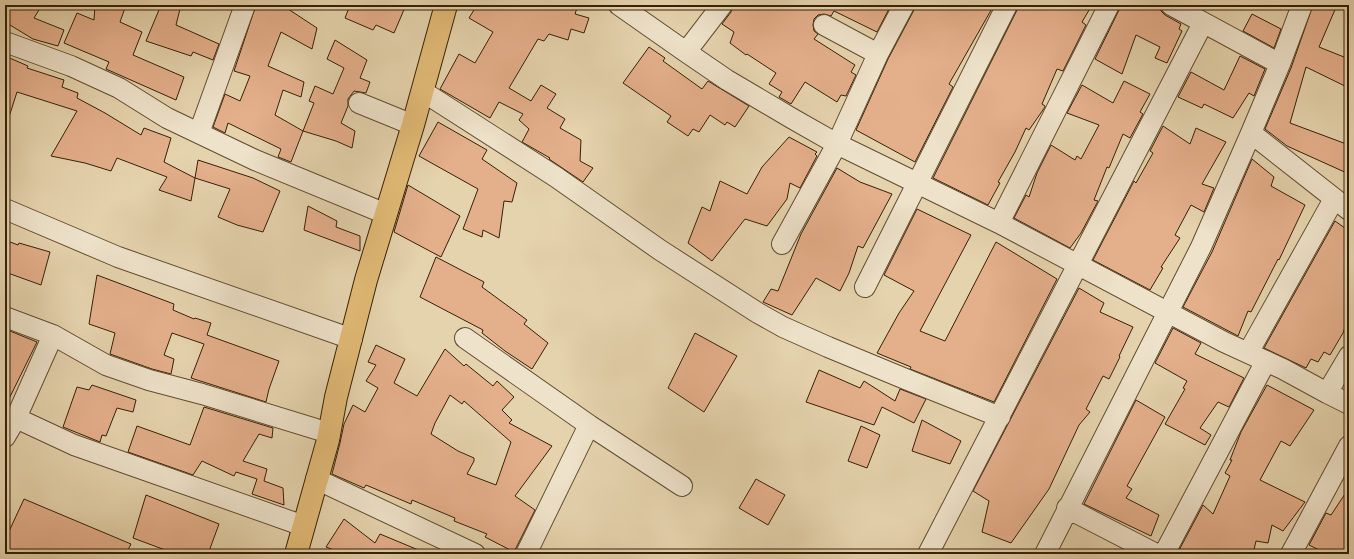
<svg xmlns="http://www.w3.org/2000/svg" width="1354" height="559" viewBox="0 0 1354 559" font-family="'Libre Bodoni',serif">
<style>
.building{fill:#e4af8b;stroke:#372006;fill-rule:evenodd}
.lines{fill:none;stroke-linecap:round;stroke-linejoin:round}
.minor-casing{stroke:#624d30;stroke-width:22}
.highway-casing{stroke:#372006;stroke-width:24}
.minor{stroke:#eee2ca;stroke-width:20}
.highway{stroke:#e2ba76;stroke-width:22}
</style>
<rect width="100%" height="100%" fill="#e5d3ad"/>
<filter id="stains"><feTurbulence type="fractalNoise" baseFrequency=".005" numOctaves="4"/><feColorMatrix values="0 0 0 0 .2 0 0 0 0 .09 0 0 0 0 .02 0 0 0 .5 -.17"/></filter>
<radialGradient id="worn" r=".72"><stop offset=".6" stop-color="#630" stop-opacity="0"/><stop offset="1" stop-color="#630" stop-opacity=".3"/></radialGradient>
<path class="building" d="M 5,5 L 42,5 L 34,18 L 64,30 L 58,46 L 33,39 L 5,22 Z
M 95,5 L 126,5 L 120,22 L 142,32 L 133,55 L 184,77 L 176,100 L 106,69 L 109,62 L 64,43 L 77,13 L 94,20 Z
M 161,5 L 181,5 L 176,25 L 219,44 L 213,60 L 193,52 L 191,56 L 146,41 Z
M 256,5 L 282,5 L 317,28 L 312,49 L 281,32 L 268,66 L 304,82 L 301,97 L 283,90 L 275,115 L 303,131 L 291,162 L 278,157 L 281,149 L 228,123 L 225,133 L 213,127 L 225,94 L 240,101 L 250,76 L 234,71 Z
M 350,5 L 406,5 L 394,33 L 376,25 L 373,30 L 345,18 Z
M 477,5 L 578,5 L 575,14 L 589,18 L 584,33 L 571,29 L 568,40 L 549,34 L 544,41 L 538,39 L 509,88 L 531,101 L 541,85 L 556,94 L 547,108 L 565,119 L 560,128 L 581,140 L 580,161 L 593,168 L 583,182 L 549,159 L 550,158 L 522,142 L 529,129 L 519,120 L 523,114 L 499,102 L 490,118 L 440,89 L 459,54 L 475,63 L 493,32 L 469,18 Z
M 733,5 L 891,5 L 877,32 L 834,11 L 831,16 L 824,14 L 818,15 L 814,19 L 813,25 L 814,31 L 818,34 L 814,39 L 855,65 L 851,72 L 856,75 L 846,96 L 841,95 L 837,102 L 805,82 L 791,104 L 779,97 L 782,92 L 769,84 L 776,73 L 747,54 L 746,55 L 730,43 L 734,32 L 722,24 L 731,12 Z
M 915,5 L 994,5 L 949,84 L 953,87 L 915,162 L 856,130 L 888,59 L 914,10 Z
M 1018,5 L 1092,5 L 1082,22 L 1086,25 L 1063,71 L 1057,69 L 1042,104 L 1045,106 L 1045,107 L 1029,130 L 1026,128 L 1015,152 L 998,182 L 1000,183 L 988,205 L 933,178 L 1017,10 Z
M 1120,5 L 1160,5 L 1161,11 L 1165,15 L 1181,24 L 1179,29 L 1182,31 L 1167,63 L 1155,58 L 1160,47 L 1136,35 L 1122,74 L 1095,59 L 1119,10 Z
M 1313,5 L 1337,5 L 1319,47 L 1349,59 L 1349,88 L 1306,67 L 1290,123 L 1349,145 L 1349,174 L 1287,146 L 1265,129 L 1291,68 Z
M 1252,14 L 1281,29 L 1274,48 L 1243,31 Z
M 335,40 L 367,60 L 360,78 L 370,82 L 366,93 L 354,91 L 348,99 L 348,106 L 341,123 L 355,131 L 352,148 L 336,141 L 303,131 L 314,103 L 309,101 L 315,86 L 333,94 L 344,68 L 327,59 Z
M 649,47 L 665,58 L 663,61 L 702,89 L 708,81 L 749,106 L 735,127 L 727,122 L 725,125 L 710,115 L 699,132 L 693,129 L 688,136 L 667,122 L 671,116 L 623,83 Z
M 5,56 L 28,66 L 27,68 L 64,80 L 62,87 L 78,93 L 77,98 L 105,113 L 141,135 L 144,128 L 171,138 L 164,162 L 195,178 L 191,201 L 159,190 L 167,177 L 117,158 L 111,171 L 85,163 L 51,156 L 77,111 L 17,92 L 8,120 L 5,119 Z
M 1240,56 L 1265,69 L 1254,96 L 1249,93 L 1233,118 L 1204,104 L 1202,108 L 1178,97 L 1191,72 L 1224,90 Z
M 1124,81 L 1150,94 L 1140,112 L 1143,114 L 1130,138 L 1123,134 L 1109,168 L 1107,167 L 1094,200 L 1098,201 L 1081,233 L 1070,248 L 1014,218 L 1026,195 L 1029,197 L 1037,173 L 1051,145 L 1075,160 L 1077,156 L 1081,159 L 1099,125 L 1067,113 L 1082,85 L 1113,103 Z
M 438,122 L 487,150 L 482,159 L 517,183 L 512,202 L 504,201 L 499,238 L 483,230 L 482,237 L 463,229 L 478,189 L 419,156 Z
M 1163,126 L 1190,144 L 1196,128 L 1226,142 L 1202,184 L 1214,188 L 1204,212 L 1191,205 L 1175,235 L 1180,238 L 1161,267 L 1163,268 L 1150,290 L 1093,260 L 1134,181 L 1136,183 L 1153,153 L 1150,151 Z
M 789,137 L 817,152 L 815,154 L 817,156 L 800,188 L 790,183 L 787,199 L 767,226 L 745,219 L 712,261 L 688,243 L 702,207 L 710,211 L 720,181 L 747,194 L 762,167 Z
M 1252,159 L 1274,177 L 1271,186 L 1305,205 L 1279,260 L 1278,259 L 1251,312 L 1248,311 L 1238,336 L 1183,307 L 1212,252 Z
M 198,160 L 253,178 L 280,191 L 263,232 L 237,225 L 218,217 L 230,189 L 195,178 Z
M 837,168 L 860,182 L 892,194 L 863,248 L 858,246 L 849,273 L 840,291 L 816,278 L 792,315 L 763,302 L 771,289 L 778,291 L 801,234 Z
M 408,185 L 460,216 L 441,257 L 394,232 Z
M 308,206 L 337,221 L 336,227 L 360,236 L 360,251 L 304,230 Z
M 917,209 L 971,235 L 920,331 L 945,341 L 996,242 L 1057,279 L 994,402 L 910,369 L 911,367 L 877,353 L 899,313 L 914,291 L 884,275 Z
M 1335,221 L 1349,231 L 1349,316 L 1343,333 L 1330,355 L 1324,352 L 1318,362 L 1311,359 L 1306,368 L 1264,348 Z
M 5,240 L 18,245 L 19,243 L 50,252 L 41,285 L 5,272 Z
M 436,257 L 484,282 L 482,287 L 527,320 L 524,324 L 548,343 L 532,369 L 505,351 L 482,333 L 483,330 L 420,297 Z
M 97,275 L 174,304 L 173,310 L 194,319 L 195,318 L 211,323 L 207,335 L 279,361 L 269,389 L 266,402 L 191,378 L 204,344 L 172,333 L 164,355 L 174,359 L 171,374 L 152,369 L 110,354 L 115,333 L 89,324 Z
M 1079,288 L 1104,303 L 1100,312 L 1133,327 L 1119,356 L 1120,357 L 1109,379 L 1103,376 L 1086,409 L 1090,412 L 1079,425 L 1049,489 L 1011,543 L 982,532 L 989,501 L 973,491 Z
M 1173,328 L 1201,343 L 1195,354 L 1244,378 L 1229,407 L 1218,402 L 1200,428 L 1211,435 L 1205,445 L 1165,424 L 1185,389 L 1183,388 L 1187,381 L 1155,363 Z
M 5,329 L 37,342 L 5,407 Z
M 695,333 L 737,356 L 704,412 L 668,388 Z
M 376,345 L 405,359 L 394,383 L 417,396 L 445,349 L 464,366 L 466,364 L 493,386 L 497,381 L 514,397 L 502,410 L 512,420 L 509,423 L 552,446 L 515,496 L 535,510 L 514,552 L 485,537 L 487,534 L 454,521 L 455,518 L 412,500 L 411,504 L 366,485 L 364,488 L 332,474 L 340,443 L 344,424 L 353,405 L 365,412 L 378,388 L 366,381 L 376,365 L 368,362 ZM 450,395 L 462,404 L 464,401 L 511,442 L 496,485 L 467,474 L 474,461 L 474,458 L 458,451 L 431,434 L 435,423 Z
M 819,370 L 860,388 L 864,381 L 895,401 L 900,389 L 926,399 L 914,423 L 882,407 L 874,425 L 806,402 Z
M 92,385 L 136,400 L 133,412 L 117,408 L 106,436 L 102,435 L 100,442 L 63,427 L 77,387 L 89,390 Z
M 1267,385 L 1314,410 L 1290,446 L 1281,441 L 1260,480 L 1305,502 L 1283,531 L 1272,525 L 1268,543 L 1256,541 L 1253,554 L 1238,554 L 1227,550 L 1225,554 L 1177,554 L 1203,505 L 1213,514 L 1230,476 L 1225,473 L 1232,460 L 1230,460 L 1241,432 Z
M 1136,400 L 1165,417 L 1127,486 L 1132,489 L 1126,498 L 1159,515 L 1151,536 L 1084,504 Z
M 204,407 L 273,428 L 272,438 L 259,434 L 243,461 L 267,469 L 264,481 L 283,488 L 284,505 L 252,494 L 257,479 L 236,472 L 234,476 L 202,461 L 193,475 L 128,452 L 137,426 L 190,445 Z
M 922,420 L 961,441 L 950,464 L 912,451 Z
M 861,426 L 880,435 L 867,468 L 848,461 Z
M 756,479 L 785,495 L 768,525 L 739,508 Z
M 1349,488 L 1349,554 L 1327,554 L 1309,545 L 1326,513 L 1331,515 Z
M 146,495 L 219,524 L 208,554 L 176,554 L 133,538 Z
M 24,499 L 131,544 L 126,554 L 5,554 L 5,540 Z
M 344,519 L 375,543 L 380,534 L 428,554 L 344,554 L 326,547 Z"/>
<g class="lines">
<g class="minor-casing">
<path id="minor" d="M 619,5 L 686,52 L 727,80 L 793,119 L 837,144 L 999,223 L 1224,342 L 1283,369 L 1327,393 L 1349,404
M 1171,5 L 1280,64
M 824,25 L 878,54
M 5,42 L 71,66 L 119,88 L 167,118 L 255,160 L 386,214
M 686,52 L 722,5
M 422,91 L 556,177 L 660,250 L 758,313 L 783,327 L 828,347 L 903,378 L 1000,417
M 359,103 L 413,125
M 199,133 L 245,5
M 1251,133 L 1349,210
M 5,209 L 118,257 L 352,339
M 999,223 L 1109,5
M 782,244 L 837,144 L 878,54 L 904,5
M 865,287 L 1007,5
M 5,317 L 53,335 L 106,365 L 149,380 L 202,394 L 329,433
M 465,338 L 589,425 L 526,554
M 1248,353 L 1334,199
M 1327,393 L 1349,356
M 16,418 L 74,445 L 304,526
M 589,425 L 682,486
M 5,437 L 16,418 L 53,335
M 316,479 L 475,554
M 1067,508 L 1156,554
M 928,554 L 1203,23
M 1045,554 L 1201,247 L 1251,133 L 1280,64 L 1302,5
M 1164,554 L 1266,361
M 1291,554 L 1349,446"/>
</g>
<g class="highway-casing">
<path id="highway" d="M 296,554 L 328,440 L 336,397 L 366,280 L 413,125 L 446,5"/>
</g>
<use href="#minor" class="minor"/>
<use href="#highway" class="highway"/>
</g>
<rect width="1354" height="559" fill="none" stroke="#e5d3ad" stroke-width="20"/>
<rect x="6" y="6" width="1342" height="547" fill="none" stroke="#372006" stroke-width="2"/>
<rect x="10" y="10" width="1334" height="539" fill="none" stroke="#372006"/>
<rect width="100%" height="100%" filter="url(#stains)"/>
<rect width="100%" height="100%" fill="url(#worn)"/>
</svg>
